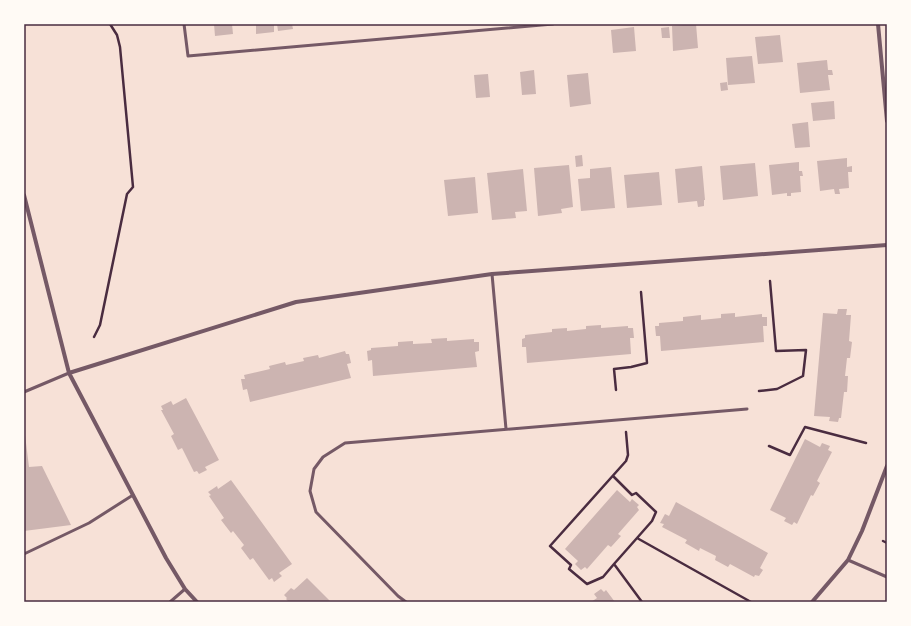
<svg xmlns="http://www.w3.org/2000/svg" width="911" height="626" viewBox="0 0 911 626" font-family="Poppins,sans-serif">
<style>
.building{fill:#ccb4b1}
.lines{fill:none;stroke-linecap:round;stroke-linejoin:round}
.path{stroke:#4a2c40;stroke-width:2.5}
.service{stroke:#755966;stroke-width:3}
.minor{stroke:#755966;stroke-width:4}
.neatline{fill:none;stroke:#4a2c40;stroke-width:1.5}
</style>
<rect width="100%" height="100%" fill="#f7e1d7"/>
<path class="building" d="M 214,24 L 232,24 L 233,34 L 215,36 Z
M 256,24 L 274,24 L 274,32 L 256,34 Z
M 277,24 L 292,24 L 293,29 L 278,31 Z
M 696,24 L 698,48 L 673,51 L 672,26 Z
M 634,27 L 636,51 L 613,53 L 611,30 Z
M 669,27 L 670,38 L 662,38 L 661,28 Z
M 780,35 L 783,62 L 758,64 L 755,37 Z
M 752,56 L 755,83 L 728,85 L 726,58 Z
M 827,60 L 828,70 L 832,70 L 833,75 L 828,75 L 830,90 L 800,93 L 797,63 Z
M 534,70 L 536,94 L 522,95 L 520,72 Z
M 588,73 L 591,104 L 570,107 L 567,75 Z
M 488,74 L 490,97 L 476,98 L 474,75 Z
M 727,82 L 728,90 L 721,91 L 720,83 Z
M 834,101 L 835,119 L 813,121 L 811,103 Z
M 808,122 L 810,147 L 795,148 L 792,124 Z
M 582,155 L 583,166 L 576,167 L 575,156 Z
M 847,158 L 847,167 L 852,166 L 852,172 L 848,172 L 849,188 L 839,189 L 840,194 L 835,194 L 834,189 L 820,191 L 817,161 Z
M 799,162 L 799,171 L 802,171 L 803,176 L 800,176 L 801,192 L 791,193 L 791,196 L 787,196 L 787,193 L 772,195 L 769,165 Z
M 755,163 L 758,196 L 723,200 L 720,166 Z
M 569,165 L 573,207 L 561,209 L 562,213 L 538,216 L 534,168 Z
M 702,166 L 705,200 L 704,200 L 704,206 L 698,207 L 697,201 L 678,203 L 675,169 Z
M 611,167 L 615,208 L 581,211 L 578,179 L 590,178 L 590,169 Z
M 523,169 L 527,211 L 515,212 L 516,218 L 492,220 L 487,173 Z
M 659,172 L 662,205 L 627,208 L 624,175 Z
M 475,177 L 478,213 L 448,216 L 444,180 Z
M 838,309 L 847,309 L 846,315 L 851,315 L 849,341 L 852,342 L 850,358 L 847,358 L 845,376 L 848,376 L 847,392 L 844,392 L 841,418 L 839,418 L 838,422 L 829,421 L 830,417 L 814,416 L 823,313 L 837,314 Z
M 735,313 L 735,317 L 762,314 L 762,317 L 767,317 L 767,326 L 763,326 L 764,342 L 661,351 L 660,336 L 656,336 L 655,326 L 659,326 L 659,323 L 683,321 L 683,317 L 701,315 L 701,320 L 721,318 L 721,314 Z
M 601,325 L 601,328 L 628,326 L 628,328 L 633,328 L 634,338 L 630,338 L 631,354 L 527,363 L 526,347 L 522,347 L 522,339 L 525,338 L 525,335 L 552,332 L 552,329 L 567,328 L 567,331 L 586,329 L 586,326 Z
M 447,338 L 447,341 L 474,339 L 474,342 L 479,342 L 479,351 L 475,352 L 477,367 L 373,376 L 372,360 L 368,361 L 367,351 L 371,350 L 371,348 L 398,346 L 398,342 L 413,341 L 413,344 L 432,343 L 431,339 Z
M 345,351 L 346,354 L 349,354 L 351,363 L 347,364 L 351,378 L 250,402 L 247,389 L 243,390 L 241,379 L 245,379 L 244,375 L 270,369 L 269,366 L 285,362 L 286,365 L 304,361 L 303,358 L 318,355 L 319,358 Z
M 186,398 L 219,460 L 205,467 L 207,470 L 199,474 L 197,471 L 194,472 L 182,448 L 178,450 L 171,436 L 174,434 L 161,410 L 163,410 L 161,406 L 171,401 L 173,405 Z
M 24,435 L 25,435 L 29,467 L 42,466 L 71,525 L 24,531 Z
M 805,439 L 820,447 L 822,443 L 830,446 L 828,450 L 832,452 L 817,481 L 820,483 L 813,496 L 811,495 L 797,524 L 794,522 L 792,525 L 784,521 L 786,518 L 770,510 Z
M 231,480 L 292,564 L 279,573 L 282,576 L 274,582 L 272,578 L 269,580 L 253,558 L 250,560 L 241,548 L 244,545 L 233,531 L 231,533 L 221,520 L 224,518 L 209,496 L 211,495 L 208,492 L 217,486 L 218,489 Z
M 617,490 L 630,502 L 632,499 L 639,505 L 637,507 L 639,510 L 618,534 L 621,536 L 611,547 L 608,545 L 587,569 L 585,567 L 581,570 L 575,564 L 578,561 L 565,549 Z
M 676,502 L 768,553 L 760,568 L 763,570 L 759,576 L 755,575 L 754,577 L 730,564 L 728,567 L 715,560 L 716,556 L 700,548 L 699,551 L 685,543 L 687,540 L 662,527 L 664,524 L 660,523 L 665,514 L 669,516 Z
M 307,578 L 331,602 L 289,602 L 286,599 L 287,598 L 284,595 L 291,588 L 294,590 Z
M 601,589 L 604,592 L 606,590 L 615,602 L 591,602 L 597,598 L 594,594 Z"/>
<g class="lines">
<path class="path" d="M 94,337 L 100,325 L 127,194 L 133,187 L 120,47 L 117,35 L 110,24
M 616,390 L 614,369 L 631,367 L 647,363 L 641,292
M 759,391 L 777,389 L 803,376 L 806,350 L 776,351 L 770,281
M 769,446 L 790,455 L 805,427 L 866,443
M 613,476 L 632,495 L 636,493 L 656,512 L 652,521 L 637,538
M 883,541 L 887,543
M 614,564 L 603,577 L 587,584 L 569,569 L 571,565 L 550,546 L 626,461 L 628,455 L 626,432
M 642,602 L 614,564 L 637,538 L 751,602"/>
<path class="service" d="M 184,24 L 188,56 L 553,24
M 492,274 L 506,429
M 24,392 L 69,373
M 24,554 L 89,523 L 133,495
M 848,560 L 887,577
M 170,602 L 185,589
M 406,602 L 398,596 L 316,512 L 310,491 L 314,469 L 323,457 L 345,443 L 747,409"/>
<path class="minor" d="M 878,24 L 887,121
M 24,195 L 69,373 L 166,558 L 185,589 L 197,602
M 69,373 L 296,302 L 492,274 L 887,245
M 812,602 L 848,560 L 862,531 L 887,466"/>
</g>
<rect width="911" height="626" fill="none" stroke="#fffaf5" stroke-width="50"/>
<rect x="25" y="25" width="861" height="576" class="neatline"/>
</svg>
